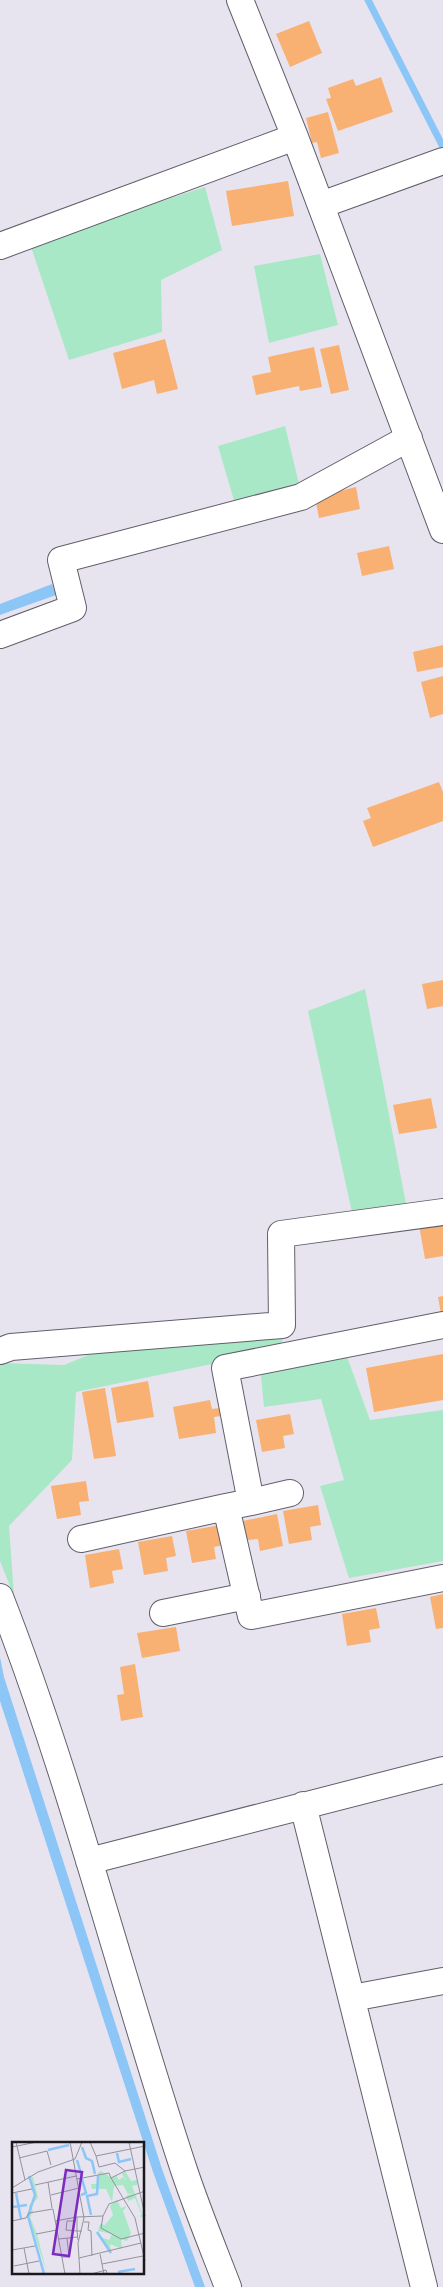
<svg xmlns="http://www.w3.org/2000/svg" width="443" height="2287" viewBox="0 0 443 2287" font-family="'IBM Plex Serif',serif">
<style>
.green{fill:#a8e8c6}
.water{fill:#8cc6f7}
.lines{fill:none;stroke-linecap:round;stroke-linejoin:round}
.stream{stroke:#8cc6f7;stroke-width:7}
.building{fill:#f9b073}
.street-casing{stroke:#615f69;stroke-width:28}
.street{stroke:#fff;stroke-width:26}
.inset-river{fill:none;stroke:#8cc6f7;stroke-width:2.5}
.inset-road{fill:none;stroke:#95929b;stroke-width:1}
.view{fill:#7b2cbf;fill-opacity:0.15;stroke:#7b2cbf;stroke-width:2.5}
.inset-edge{fill:none;stroke:#19181c;stroke-width:2.5}
</style>
<rect width="100%" height="100%" fill="#e7e4f0"/>
<path class="green" d="M 205,187 L 222,250 L 161,280 L 162,332 L 69,360 L 30,244 Z
M 320,254 L 338,325 L 269,343 L 254,266 Z
M 285,426 L 299,484 L 235,504 L 218,446 Z
M 365,989 L 407,1209 L 353,1217 L 308,1011 Z
M 284,1334 L 280,1350 L 76,1392 L 72,1460 L 9,1526 L 14,1596 L 0,1561 L 0,1363 L 64,1365 L 115,1344 Z
M 346,1354 L 370,1420 L 443,1410 L 443,1561 L 349,1578 L 320,1486 L 344,1480 L 321,1399 L 264,1407 L 260,1366 Z"/>
<path class="water" d="M 52,584 L 56,595 L 0,615 L 0,604 Z
M 0,1657 L 4,1677 L 162,2169 L 205,2287 L 195,2287 L 153,2172 L 0,1701 Z"/>
<g class="lines">
<path class="stream" d="M 368,0 L 443,147"/>
</g>
<path class="building" d="M 309,21 L 322,53 L 290,67 L 276,34 Z
M 381,77 L 393,112 L 338,131 L 326,99 L 331,98 L 328,88 L 353,79 L 356,86 Z
M 328,112 L 339,153 L 321,158 L 317,142 L 312,143 L 306,118 Z
M 288,181 L 294,216 L 232,226 L 226,191 Z
M 165,339 L 178,389 L 157,394 L 154,380 L 122,389 L 113,353 Z
M 339,345 L 349,390 L 331,394 L 320,349 Z
M 314,347 L 322,387 L 300,391 L 299,386 L 256,395 L 252,376 L 271,372 L 268,357 Z
M 356,487 L 360,509 L 319,518 L 315,497 Z
M 389,546 L 394,569 L 362,576 L 357,553 Z
M 443,645 L 443,667 L 417,672 L 413,652 Z
M 443,676 L 443,714 L 430,718 L 421,682 Z
M 439,782 L 443,792 L 443,821 L 373,847 L 363,821 L 371,818 L 367,808 Z
M 443,980 L 443,1006 L 427,1009 L 422,984 Z
M 431,1098 L 437,1128 L 399,1134 L 393,1105 Z
M 443,1221 L 443,1256 L 425,1259 L 419,1225 Z
M 443,1296 L 443,1313 L 441,1314 L 438,1297 Z
M 443,1354 L 443,1400 L 374,1412 L 366,1368 Z
M 148,1381 L 154,1417 L 117,1423 L 111,1388 Z
M 105,1388 L 116,1456 L 94,1459 L 82,1392 Z
M 210,1400 L 212,1409 L 220,1408 L 222,1416 L 214,1417 L 216,1433 L 179,1439 L 173,1407 Z
M 290,1414 L 294,1434 L 283,1436 L 285,1448 L 262,1452 L 256,1420 Z
M 86,1481 L 89,1501 L 79,1502 L 81,1515 L 57,1519 L 51,1486 Z
M 318,1505 L 321,1525 L 310,1527 L 312,1540 L 289,1544 L 283,1511 Z
M 277,1514 L 283,1546 L 260,1551 L 258,1539 L 247,1540 L 243,1521 Z
M 221,1525 L 224,1545 L 214,1547 L 216,1559 L 192,1563 L 186,1531 Z
M 172,1536 L 176,1556 L 166,1558 L 168,1571 L 144,1575 L 138,1542 Z
M 119,1549 L 123,1569 L 112,1571 L 114,1583 L 90,1588 L 85,1555 Z
M 443,1594 L 443,1628 L 436,1629 L 430,1597 Z
M 376,1608 L 380,1628 L 369,1630 L 371,1642 L 347,1646 L 342,1614 Z
M 176,1627 L 180,1651 L 142,1658 L 137,1633 Z
M 135,1664 L 143,1717 L 121,1721 L 117,1695 L 124,1694 L 120,1667 Z"/>
<g class="lines">
<g class="street-casing">
<path id="street" d="M 240,0 L 295,137 L 443,530
M 321,205 L 443,161
M 0,246 L 295,137
M 0,635 L 73,608 L 61,560 L 301,497 L 409,438
M 443,1325 L 225,1368 L 251,1502 L 226,1507 L 251,1616 L 443,1578
M 0,1351 L 11,1347 L 282,1325 L 281,1234 L 443,1212
M 251,1502 L 290,1493
M 81,1539 L 226,1507
M 0,1597 C 73,1784 121,1980 184,2170 C 197,2209 213,2248 228,2287
M 163,1613 L 247,1596
M 303,1805 L 424,2287
M 89,1861 L 443,1770
M 352,1998 L 443,1981"/>
</g>
<use href="#street" class="street"/>
</g>
<g transform="translate(12 2142)">
<rect width="132" height="132" fill="#e7e4f0"/>
<path d="M 89,29 L 100,36 L 104,33 L 107,38 L 111,35 L 115,40 L 110,32 L 113,29 L 119,39 L 125,38 L 125,43 L 120,44 L 132,76 L 127,74 L 130,73 L 123,56 L 116,59 L 114,54 L 121,51 L 116,52 L 111,43 L 102,44 L 100,60 L 94,47 L 80,47 L 79,42 L 85,42 L 86,31 ZM 19,35 L 21,35 L 26,56 L 19,63 L 21,70 L 18,75 L 25,92 L 35,132 L 17,75 L 17,64 L 23,54 ZM 105,58 L 109,66 L 115,64 L 111,69 L 119,91 L 115,99 L 109,97 L 110,107 L 98,102 L 99,110 L 88,95 L 97,98 L 100,92 L 86,89 L 88,82 L 93,83 L 101,73 L 98,64 Z" fill="#a8e8c6"/>
<path class="inset-river" d="M 70,5 L 74,16 L 80,19 L 83,32M 36,8 L 57,3M 105,11 L 107,20 L 119,17M 65,18 L 70,35M 17,34 L 23,53 L 16,74 L 32,132M 4,51 L 9,77M 69,53 L 74,51 L 70,37M 0,65 L 15,63M 79,73 L 75,54 L 85,52 L 86,34M 85,90 L 99,111M 106,130 L 123,127"/>
<path class="inset-road" d="M 4,0 L 13,38M 58,0 L 72,76 L 66,101 L 68,132M 78,0 L 84,14 L 133,4M 117,0 L 133,74M 0,5 L 25,0M 84,14 L 87,25 L 103,21 L 113,29M 7,16 L 35,9 L 39,23M 133,25 L 113,29 L 99,36 L 123,76 L 133,119M 65,37 L 97,31 L 99,36M 36,40 L 40,66M 23,43 L 64,34M 0,46 L 26,30 L 63,17 L 70,0M 0,51 L 20,47M 39,53 L 67,46M 91,74 L 89,86 L 109,97 L 133,91M 0,79 L 14,76 L 17,71 L 41,67 L 53,132M 43,79 L 65,75M 64,79 L 55,79 L 54,88 L 65,89 L 66,98M 72,80 L 77,80 L 76,88 L 79,89 L 80,114M 70,89 L 65,89 L 65,75 L 91,74 L 97,62 L 133,49M 24,92 L 45,88M 47,97 L 65,95M 12,106 L 17,132M 0,108 L 23,104M 88,112 L 92,132M 50,115 L 57,115 L 55,96M 67,116 L 129,101M 90,122 L 131,114M 2,124 L 27,119M 79,132 L 94,128 L 95,132"/>
<path class="view" d="M 54,28 L 70,30 L 57,114 L 41,112 Z"/>
<rect width="132" height="132" class="inset-edge"/>
</g>
</svg>
